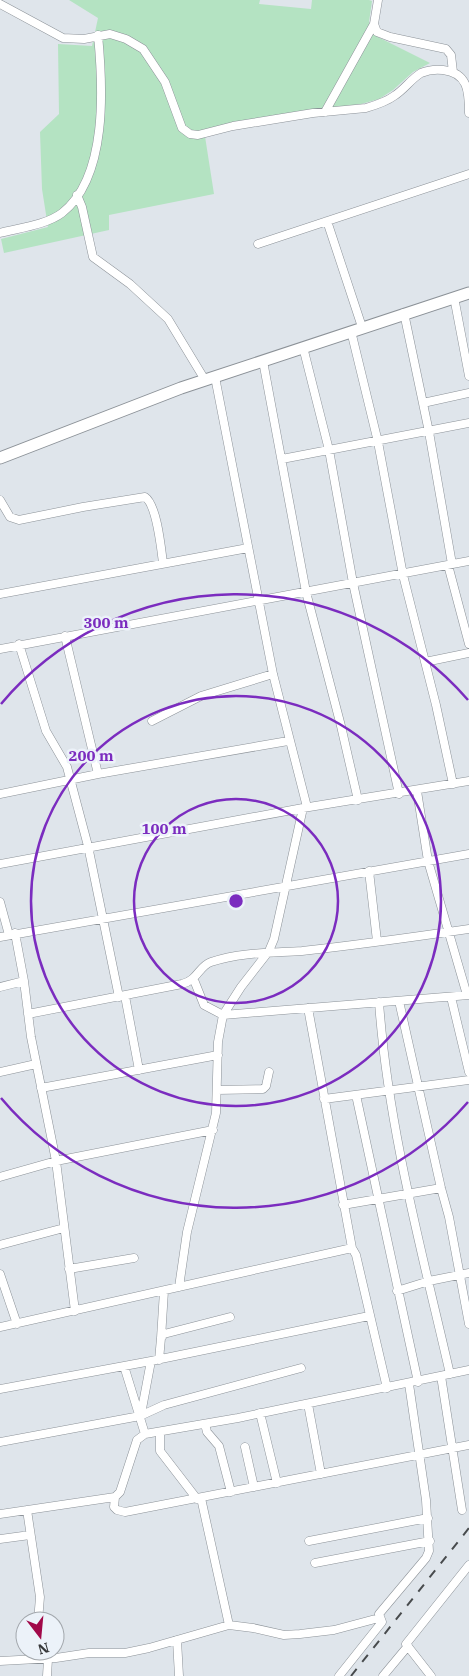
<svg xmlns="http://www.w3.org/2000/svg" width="469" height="1676" viewBox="0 0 469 1676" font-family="'IBM Plex Serif',serif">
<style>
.green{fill:#b4e3c2}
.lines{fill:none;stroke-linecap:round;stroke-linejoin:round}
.street-casing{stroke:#8c9298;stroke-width:9}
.secondary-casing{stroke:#8c9298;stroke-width:13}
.street{stroke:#fff;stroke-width:8}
.secondary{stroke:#fff;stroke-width:11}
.rail{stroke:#484b4d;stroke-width:2;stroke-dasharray:9 9;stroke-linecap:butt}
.ring{fill:none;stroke:#7b2cbf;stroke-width:2.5}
.centre{fill:#7b2cbf;stroke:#ecf2f9;stroke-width:2.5}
.ring-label{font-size:15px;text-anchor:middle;font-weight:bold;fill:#7b2cbf;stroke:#ecf2f9;stroke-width:5;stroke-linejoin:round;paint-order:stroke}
</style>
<rect width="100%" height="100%" fill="#dfe5eb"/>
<path class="green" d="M 69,0 L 260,0 L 259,4 L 311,9 L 312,0 L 369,0 L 372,1 L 369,22 L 378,37 L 430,63 L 413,72 L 393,90 L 379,99 L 361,104 L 258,118 L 204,130 L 214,194 L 109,215 L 109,230 L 4,253 L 1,239 L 48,227 L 42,189 L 40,132 L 59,114 L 58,44 L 92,46 L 98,18 Z"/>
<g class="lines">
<g class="street-casing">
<path id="street" d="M 378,0 L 374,24 L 377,32 L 390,37 L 446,49 L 451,55 L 453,72
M 0,4 L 63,38 L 84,39 L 110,34 L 126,39 L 143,49 L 165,82 L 182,128 L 190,134 L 198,135 L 233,126 L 313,113 L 366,108 C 376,105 386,102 394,96 C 404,90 411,79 421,73 C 428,70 435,69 443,70 C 468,73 469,91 469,113
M 325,112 L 374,24
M 77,195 L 82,207 L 93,257 L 130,284 L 168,319 L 205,380
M 327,221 L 362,327
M 0,233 C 19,228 46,225 62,213 C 108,177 103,87 98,35
M 258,244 L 469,174
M 454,297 L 469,376
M 404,313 L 429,432 L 452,564
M 351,331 L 378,442 L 403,575 L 436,705 L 453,784
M 303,347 L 329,450 L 353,583 L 399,794
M 263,361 L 306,592 L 341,726 L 358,800
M 215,377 L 273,674 L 307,807
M 423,403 L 469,393
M 282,459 L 469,423
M 0,500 L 10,517 L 19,520 L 83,507 L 145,497 C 157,505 161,548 163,563
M 448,565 L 469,644
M 0,594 L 248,548
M 65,636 L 98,774
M 19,644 L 46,731 L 67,767 L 88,846 L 119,997
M 0,649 L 469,561
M 425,662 L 469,653
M 152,721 L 201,696 L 273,674
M 417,791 L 428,861 L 467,995
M 0,794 L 98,774 L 288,741
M 0,864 L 303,808 L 469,781
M 369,871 L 377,941
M 0,902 L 9,935
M 15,933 L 24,981 L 31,1037 L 56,1161 L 75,1311
M 0,937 L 469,854
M 194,980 L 204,1005 L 223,1015 L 469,995
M 0,987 L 24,981
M 125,996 L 139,1070
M 451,997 L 469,1072
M 399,1001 L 441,1188 L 449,1217 L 469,1324
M 379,1002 C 388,1128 422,1252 450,1374
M 308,1008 L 352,1248
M 28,1014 L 182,984 C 198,980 199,966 211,962 C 241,952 272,953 302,951 C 358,945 414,937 469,929
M 0,1072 L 36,1064
M 41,1088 L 218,1055
M 217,1090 L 263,1089 L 266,1086 L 269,1072
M 356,1095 L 418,1382
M 324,1099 L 469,1080
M 0,1177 L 56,1161 L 213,1130
M 343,1205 L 441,1188
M 0,1245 L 64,1228
M 69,1269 L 134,1258
M 0,1274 L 17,1324
M 179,1287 L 187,1232 L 216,1113 L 218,1042 L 223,1015 L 241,987 L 269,951 L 274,939 L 303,808
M 397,1291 L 429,1281 L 469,1273
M 0,1327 L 352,1248 L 356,1255 L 387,1388
M 161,1338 L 164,1291
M 159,1360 L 161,1338 L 164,1334 L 230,1317
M 124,1366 L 145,1434
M 441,1376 L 462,1510
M 0,1389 L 151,1361 L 369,1316
M 308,1404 L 321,1474
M 260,1413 L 277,1483
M 141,1414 L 151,1361
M 205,1424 L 207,1432 L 219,1446 L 231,1492
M 160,1432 L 160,1451 L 197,1499
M 0,1442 L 140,1416 L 164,1405 L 301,1368
M 245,1447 L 254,1487
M 115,1497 L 114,1507 L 117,1510 L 125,1512 L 469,1445
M 201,1498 L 229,1625
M 27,1510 L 40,1597 L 38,1621
M 0,1514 L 115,1497 L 120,1492 L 137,1440 L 145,1434 L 238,1418 L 469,1370
M 0,1539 L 30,1535
M 309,1541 L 428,1518
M 315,1563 L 430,1541
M 177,1640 L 179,1676
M 0,1661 L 56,1658 L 89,1653 L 125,1653 L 149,1648 L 229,1625 L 253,1628 L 284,1635 L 300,1634 L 334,1630 L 379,1618
M 47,1676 L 48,1659
M 339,1676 L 382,1622 L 379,1614 L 426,1558 L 429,1551 L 426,1500 L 409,1384
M 383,1676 L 408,1646
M 431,1676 L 406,1644 L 469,1565"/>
</g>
<g class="secondary-casing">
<path id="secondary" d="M 0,458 L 181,388 L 469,293"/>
</g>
<use href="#street" class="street"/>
<use href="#secondary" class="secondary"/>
<path class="rail" d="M 351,1676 L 469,1528"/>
</g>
<g class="ring">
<circle cx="236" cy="901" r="102"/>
<circle cx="236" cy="901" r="205"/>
<path d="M468 1102A307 307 0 0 1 1 1098M1 704A307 307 0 0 1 468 700"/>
</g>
<circle cx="236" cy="901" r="8" class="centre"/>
<g class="ring-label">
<text x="106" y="628">300 m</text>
<text x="91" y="761">200 m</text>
<text x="164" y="834">100 m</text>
</g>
<g transform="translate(40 1636) rotate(164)"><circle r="24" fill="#ecf2f9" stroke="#a3a8ad"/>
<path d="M0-4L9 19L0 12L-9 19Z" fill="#a10849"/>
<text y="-8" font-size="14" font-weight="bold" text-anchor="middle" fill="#36383a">N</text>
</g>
</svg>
